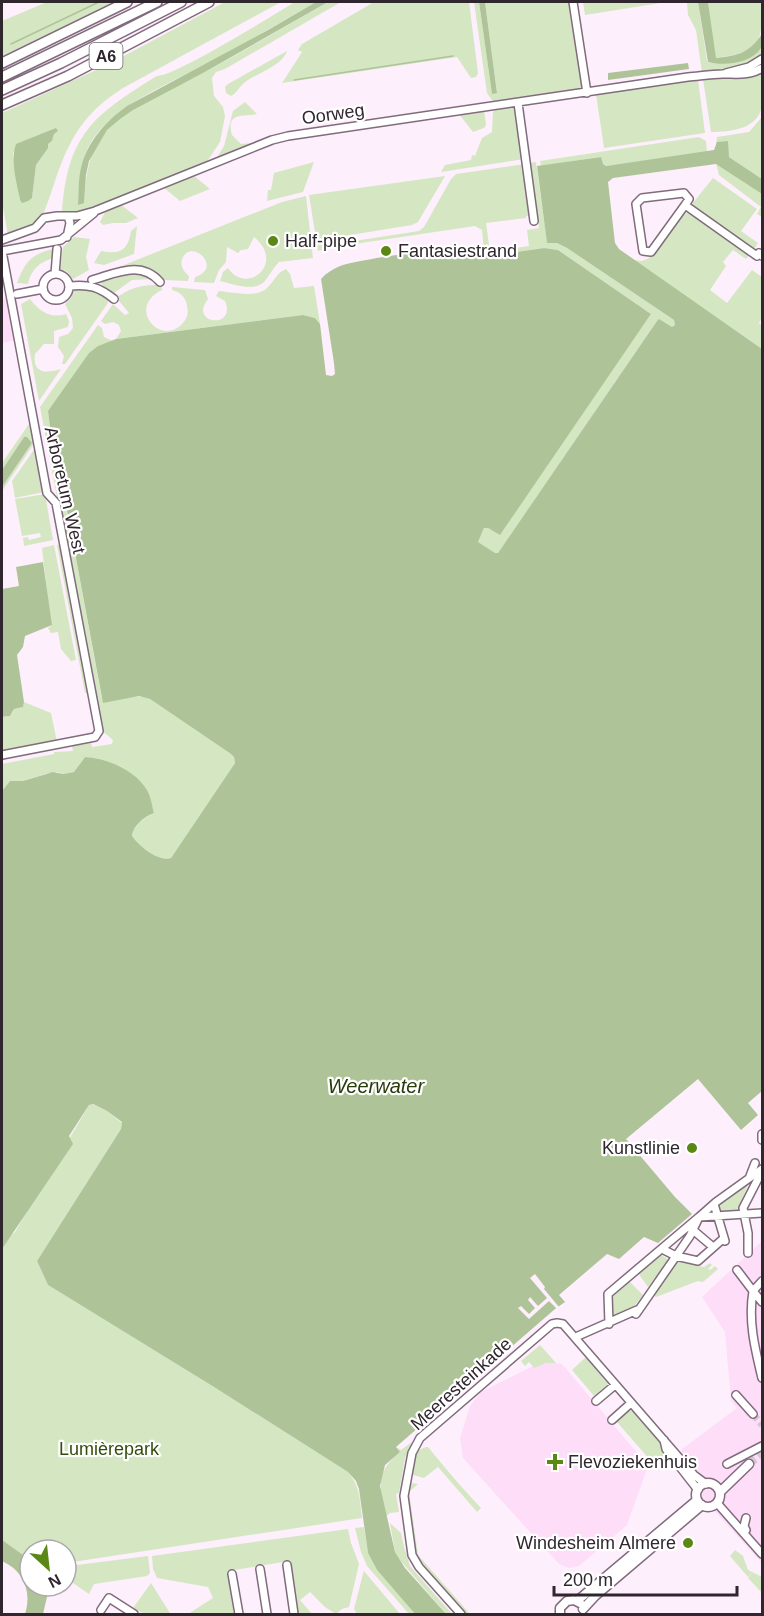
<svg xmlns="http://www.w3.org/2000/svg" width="764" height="1616" viewBox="0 0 764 1616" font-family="Helvetica,sans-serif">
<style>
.built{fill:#fdddf8}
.green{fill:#d4e7c2;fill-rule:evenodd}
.water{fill:#aec498}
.pier{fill:#feeffc}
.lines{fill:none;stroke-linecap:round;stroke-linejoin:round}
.stream{stroke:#aec498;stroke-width:1.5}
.minor-tunnel{stroke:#d5c7d3;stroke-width:7;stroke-dasharray:7 3.5;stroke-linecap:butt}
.major-tunnel{stroke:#d5c7d3;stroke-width:8;stroke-dasharray:8 4;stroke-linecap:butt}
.minor-casing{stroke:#816b7d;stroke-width:10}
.major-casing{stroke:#816b7d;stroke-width:11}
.highway-casing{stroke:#816b7d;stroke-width:12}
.minor{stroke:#fff;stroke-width:7}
.major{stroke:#fff;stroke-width:8}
.highway{stroke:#fff;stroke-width:9}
.poi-dot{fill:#5b8715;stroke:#fff;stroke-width:2}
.labels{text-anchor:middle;stroke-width:4.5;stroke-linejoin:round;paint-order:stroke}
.shield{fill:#fff;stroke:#6d676d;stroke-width:1.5}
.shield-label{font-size:16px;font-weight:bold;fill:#2f262e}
.street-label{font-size:18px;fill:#2f262e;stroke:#fff}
.poi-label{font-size:18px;fill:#2f262e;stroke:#fff;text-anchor:start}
.park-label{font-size:18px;fill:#334c0a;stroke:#fff}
.water-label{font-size:20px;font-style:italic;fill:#283c0b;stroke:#fff}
</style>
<rect width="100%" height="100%" fill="#feeffc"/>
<path class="built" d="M 8,298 L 15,340 L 2,343 L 2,299 Z
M 762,1241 L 762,1563 L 678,1471 L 682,1449 L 737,1408 L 731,1401 L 725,1332 L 702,1297 Z
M 543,1361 L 562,1364 L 648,1466 L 627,1525 L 579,1566 L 569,1568 L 559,1564 L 463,1458 L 460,1438 L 470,1406 L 481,1392 Z"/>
<path class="green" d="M 47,2 L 116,2 L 2,56 L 2,21 Z
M 225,2 L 281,2 L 123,88 C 82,114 69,140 54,184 C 50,196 46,208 41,219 L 36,225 L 8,235 L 2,202 L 2,113 L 105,66 ZM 54,134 L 52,141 L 48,144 L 47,148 L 36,165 L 32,198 L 20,200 L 13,153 Z
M 295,2 L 316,2 C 278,24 240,46 200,67 C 166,85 126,101 100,130 C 79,154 81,174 84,203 C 86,176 88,151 107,130 C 128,105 172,90 201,74 C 244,51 286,26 328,2 L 341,2 L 225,69 L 216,72 L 212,78 L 214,96 L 223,107 L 225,116 L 220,142 L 208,160 L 177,174 L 86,212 L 62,214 C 67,135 93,115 157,76 C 176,76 273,15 295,2 Z
M 374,2 L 469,2 L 478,73 L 476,77 L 471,78 L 457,57 L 282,83 L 302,52 L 298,50 L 302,44 Z
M 474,2 L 479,2 L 492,94 L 497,92 L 485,2 L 571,2 L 583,77 L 581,89 L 578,91 L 494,103 L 487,93 Z
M 583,2 L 667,2 L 585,15 Z
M 687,2 L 698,2 L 707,61 L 709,63 C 729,63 750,64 762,45 L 762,57 L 744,67 L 702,73 L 696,30 L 688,15 Z
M 708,2 L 762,2 C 762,45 761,52 715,58 Z
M 287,51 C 282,66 257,73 244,83 C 239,87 237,93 231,96 L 226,93 L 225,87 L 228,84 Z
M 762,72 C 762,82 764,95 762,106 C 758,129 731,132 711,132 L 703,79 L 753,76 Z
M 698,80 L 705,133 L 604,148 L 596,94 Z
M 245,102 L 257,114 C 245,117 225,111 232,135 L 241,144 L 253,143 L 260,139 L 260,141 L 216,159 L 224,146 L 233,111 Z
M 514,107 L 524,159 L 441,172 L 445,165 L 471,160 L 472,155 L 475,156 L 482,138 L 492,132 L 493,112 L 497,109 Z
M 484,110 L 486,125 L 484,128 L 473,132 L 459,114 Z
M 762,117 L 762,179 L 729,157 L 718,145 L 715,150 L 717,137 L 749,132 Z
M 699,137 L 706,141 L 707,152 L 606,166 L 603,164 L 600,157 L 541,166 L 540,161 Z
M 314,162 L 303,192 L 267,201 L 268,190 L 271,190 L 274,173 Z
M 536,162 L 547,242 L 557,243 L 567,248 L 674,320 L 675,325 L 672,327 L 657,321 L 505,543 L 498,553 L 495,554 L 478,542 L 484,528 L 488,528 L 500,534 L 651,314 L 558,250 L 544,248 L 489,256 L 484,252 L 482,230 L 475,226 L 341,246 L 348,242 L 419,231 L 424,227 L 451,179 L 456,174 L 525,164 L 532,215 L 526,216 L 526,218 L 486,223 L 490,252 L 529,246 L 527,230 L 539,228 L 529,163 Z
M 716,163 L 762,194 L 762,217 L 757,214 L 761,207 L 719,175 Z
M 193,175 L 210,189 L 180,201 L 163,187 Z
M 445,176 L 418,222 L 412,225 L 344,236 L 339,238 L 331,248 L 318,251 L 309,195 Z
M 713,178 L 757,209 L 741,231 L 758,243 L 753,251 L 693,209 L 692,204 Z
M 306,196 L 313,258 L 279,262 C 273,268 269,276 264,282 C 254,292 233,284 220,281 L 223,272 L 228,268 C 247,296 286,263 254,237 L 248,249 L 241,250 L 238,253 L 227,247 L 226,262 L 219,270 L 214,283 L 194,282 L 195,277 C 224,268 191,237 182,259 C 180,266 184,272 189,276 L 188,281 L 165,280 L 152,269 L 143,267 L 104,273 L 282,202 Z
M 120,204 L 138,218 L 126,223 L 113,223 L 103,225 L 100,222 L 105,212 Z
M 689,213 L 750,254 L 746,259 L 733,250 L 723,262 L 726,266 L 710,290 L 727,303 L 752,270 L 762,277 L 762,317 L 759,323 L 762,326 L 762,349 L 633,260 L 642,261 L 649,258 L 682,214 Z
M 137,226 L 134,254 L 104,265 L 94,263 L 101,251 C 121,255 128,250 131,231 Z
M 74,237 L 90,239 L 86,257 L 89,270 L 73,279 L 66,271 L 60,269 L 63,247 Z
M 53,249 L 53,258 C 40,262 31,269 28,284 L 17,283 C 25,262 31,254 53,249 Z
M 286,269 L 290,274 L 294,288 L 314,286 L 320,324 L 315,318 L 303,315 L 116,339 L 121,331 L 119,325 L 113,322 L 105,324 L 101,321 L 113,304 L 125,315 L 129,313 L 119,301 L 119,296 C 133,286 145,285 161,285 L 162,290 C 126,307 160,347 182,324 C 187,319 189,313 187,306 C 186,297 180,292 172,290 L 172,287 L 205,290 L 208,299 C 188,324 237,330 225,301 L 216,296 L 219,291 C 232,292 255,298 266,289 C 274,282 276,273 286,269 Z
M 135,273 L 143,273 L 153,279 L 132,280 L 114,293 L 109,291 L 101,284 L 104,280 Z
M 75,289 L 94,290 L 107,297 L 108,303 L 65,364 L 62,364 L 64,356 L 58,347 L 59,337 L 68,334 L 73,328 L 72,318 L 65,304 L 71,298 Z
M 30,299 C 39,311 50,319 66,314 L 69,321 L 68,327 L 54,331 L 54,344 L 44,344 L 35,354 C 32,375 48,373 61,369 L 39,401 L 21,304 Z
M 98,325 L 102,328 L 104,337 L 113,341 L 98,346 L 48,411 L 51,434 L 53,435 L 102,699 C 118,703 134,692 150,699 L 231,754 L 234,757 L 235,763 L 171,858 C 158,862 139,847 132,836 C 133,826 145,817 154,813 L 152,807 L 100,759 L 85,757 L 74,772 L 63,774 L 57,772 L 45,774 L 23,781 L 10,781 L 2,791 L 2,764 L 54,754 L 54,752 L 73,751 L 72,746 L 91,743 L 92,747 L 112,744 L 113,740 L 101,730 L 40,407 Z
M 31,421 L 35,442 L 2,491 L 2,487 L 32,443 L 24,437 L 2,470 L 2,463 Z
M 36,447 L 44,492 L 15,498 L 12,481 Z
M 45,494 L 53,540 L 24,546 L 23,538 L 28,537 L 29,540 L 41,537 L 40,533 L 22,536 L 15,499 Z
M 61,544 L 89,692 L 85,693 L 57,545 Z
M 54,545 L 76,660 L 71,661 L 61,649 L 58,632 L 51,633 L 48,628 L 51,626 L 42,548 Z
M 24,702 L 51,713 L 57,742 L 2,753 L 2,717 C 8,717 12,716 14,709 L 23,707 Z
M 92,1104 L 107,1111 L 122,1123 L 121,1129 L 37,1261 L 48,1285 L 214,1387 L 348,1472 C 360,1486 360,1500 362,1518 L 66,1563 L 66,1550 L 30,1550 L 30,1561 L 2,1542 L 2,1249 L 7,1239 L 15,1232 L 89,1105 Z
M 749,1183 L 736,1212 L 722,1213 L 719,1204 Z
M 660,1254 L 669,1260 L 648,1287 L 638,1273 Z
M 677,1261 L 704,1267 L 710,1263 L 712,1265 L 708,1269 L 710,1270 L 715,1266 L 718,1269 L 703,1282 L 698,1281 L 656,1297 L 653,1294 Z
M 629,1281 L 643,1295 L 632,1309 L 611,1318 L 609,1316 L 612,1296 Z
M 540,1345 L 556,1363 L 546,1363 L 534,1368 L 529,1362 L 525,1366 L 521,1361 Z
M 586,1357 L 608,1384 L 594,1396 L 572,1370 Z
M 628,1411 L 634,1411 L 660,1441 L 669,1459 L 659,1470 L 616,1421 Z
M 412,1442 L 405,1458 L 399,1493 L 396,1494 L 399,1512 L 390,1513 L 386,1516 C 379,1488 375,1472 400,1452 L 396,1447 L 401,1450 Z
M 428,1447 C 447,1470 462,1488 481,1508 L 477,1512 L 438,1467 L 424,1478 L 410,1474 C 413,1463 414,1448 428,1447 Z
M 410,1483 L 418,1484 L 409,1492 L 418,1555 L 470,1614 L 465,1614 L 416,1559 L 407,1497 L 408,1484 Z
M 390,1523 L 401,1533 L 404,1547 L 410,1566 L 452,1614 L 446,1614 L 400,1560 L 395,1552 Z
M 364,1527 L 368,1553 L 377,1570 L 415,1614 L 409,1614 L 367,1566 L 361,1552 L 355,1528 Z
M 348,1529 L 351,1543 L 359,1564 L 349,1607 L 342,1609 L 336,1614 L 325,1607 L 310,1592 L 300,1600 L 312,1614 L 298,1614 L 289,1561 L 228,1571 L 234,1614 L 188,1614 L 213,1598 L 208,1587 L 157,1578 L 153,1569 L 152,1556 Z
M 735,1550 L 743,1556 L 748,1570 L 762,1577 L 762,1593 L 748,1578 L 752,1573 L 748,1577 L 730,1556 Z
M 148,1556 L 150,1573 L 147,1576 L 94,1584 L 89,1594 L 70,1581 L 72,1572 L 69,1566 Z
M 364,1570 L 364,1571 L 400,1614 L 357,1614 L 354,1609 Z
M 151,1583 L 170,1613 C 157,1616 144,1616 133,1608 Z"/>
<path class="water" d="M 316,2 L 328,2 L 203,73 L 133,110 L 120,119 L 107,130 L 89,161 L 86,175 L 84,203 L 78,205 C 79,193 78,180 81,168 C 87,142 106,121 127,106 L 268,30 Z
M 479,2 L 485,2 L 497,93 L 492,94 Z
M 698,2 L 708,2 L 716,58 C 739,55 748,54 762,34 C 763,39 763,44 761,48 C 751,64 723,66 708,62 Z
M 688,63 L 689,69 L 608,80 L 608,73 Z
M 56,128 L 58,131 L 54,134 L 52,141 L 48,144 L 48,148 L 36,165 L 32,198 L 28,201 L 22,203 L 20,200 C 17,183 10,162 16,144 Z
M 728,141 L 729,157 L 762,179 L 762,194 L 716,164 L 613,178 L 608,182 L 615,243 L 619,249 L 762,349 L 762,1091 L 748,1103 L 758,1115 L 741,1130 L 698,1079 L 626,1139 L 675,1197 L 692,1214 L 658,1243 L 644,1237 L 619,1259 L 607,1254 L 559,1295 L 565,1302 L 555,1309 L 396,1447 L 400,1452 L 385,1465 L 380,1486 L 395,1552 L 405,1568 L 446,1614 L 415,1614 L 377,1570 L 368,1553 L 359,1489 L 356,1481 L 348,1472 L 214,1387 L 48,1285 L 37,1261 L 121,1129 L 122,1122 L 107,1111 L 93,1104 L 89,1105 L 69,1136 L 73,1144 L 2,1249 L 2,791 L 10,781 L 23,781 L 53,772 L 63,774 L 74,772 L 85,757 C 107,758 136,771 147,790 C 151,797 152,806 154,813 C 145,816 133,826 132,836 C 139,846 158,862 171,858 L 235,763 L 234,757 L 231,754 L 150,699 L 139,696 L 103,703 L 53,435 L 51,435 L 48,411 L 89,353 L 98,346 L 116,339 L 303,315 L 315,318 L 320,324 L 326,375 L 332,376 L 335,374 L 334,363 L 321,279 C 326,273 333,269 340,266 C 365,258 469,242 489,256 L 544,248 L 558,250 L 651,314 L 500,535 L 488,528 L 484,528 L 478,542 L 495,553 L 498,553 L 657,321 L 659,319 L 672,327 L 675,325 L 674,320 L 567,248 L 557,243 L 547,243 L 537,166 L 601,157 L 603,164 L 606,166 L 714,150 L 717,142 Z
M 24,437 L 27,437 L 32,443 L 2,487 L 2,470 Z
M 43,562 L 52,625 L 25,636 L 23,647 L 17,655 L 24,702 L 23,707 L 14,709 L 10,716 L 2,717 L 2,589 L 19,586 L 16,567 Z
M 2,1540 L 30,1560 L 30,1586 L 47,1586 L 47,1597 L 43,1614 L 25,1614 C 32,1592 24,1571 2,1561 Z"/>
<path class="pier" d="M 535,1274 L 545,1287 L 544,1289 L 559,1307 L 557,1309 L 549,1301 L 529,1319 L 518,1308 L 521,1306 L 529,1314 L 535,1308 L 528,1300 L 530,1297 L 538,1306 L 547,1298 L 530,1278 Z"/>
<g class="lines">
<path class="stream" d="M 11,44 L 99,2
M 294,80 L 453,56"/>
<path class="minor-tunnel" d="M 753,1414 L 762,1425"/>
<path class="major-tunnel" d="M 749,1464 L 762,1453"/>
<g class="minor-casing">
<path id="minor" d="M 573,2 L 587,93
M 726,73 L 749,67 L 762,59
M 518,103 L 534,221
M 684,193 L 689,199 L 685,205 L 651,252 L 643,251 L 636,204 L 642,198 Z
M 685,205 L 757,256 L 759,253 L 762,256
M 67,237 L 70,223 L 68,216
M 2,240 L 35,228 L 44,218 L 57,216 L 77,216 L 95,211 L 272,140 L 288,136 L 688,77 C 700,76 712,74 723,74 C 738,74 749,76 762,68
M 2,251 L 61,240 L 94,213
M43 287a13 13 0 1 1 26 0a13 13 0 1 1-26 0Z
M 55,274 L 57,249
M 92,280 C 117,273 141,260 160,282
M 70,286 C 89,284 99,287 114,299
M 17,294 L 43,289
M 2,755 L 95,737 L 99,731 L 56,503 L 47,493 L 2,251
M 762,1134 L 762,1140
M 750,1176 L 755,1163
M 714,1204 L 725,1241
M 693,1230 L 713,1247
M 662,1249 L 676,1256 L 698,1261 L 724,1238
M 748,1253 L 748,1233 L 743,1208 L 762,1171
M 737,1270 L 753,1291 L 762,1281
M 753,1291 C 748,1321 755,1349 762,1378
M 753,1291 L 762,1302
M 636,1314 L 690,1236 L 699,1217 L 716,1202 L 762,1169
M 609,1324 L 608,1294 L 699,1217 L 762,1213
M 578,1336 L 637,1310
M 736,1395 L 753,1414
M 596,1401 L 615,1385
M 612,1420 L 631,1403
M 664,1440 L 666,1449 L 698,1490
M 727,1464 L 762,1446
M 717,1503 L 762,1554
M 744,1532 L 746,1530 L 744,1526 L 746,1518
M 287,1565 L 294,1614
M 260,1569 L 267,1614
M 232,1574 L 239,1614
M 101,1610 L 109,1598 L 134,1614
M 461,1614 L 419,1567 L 412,1555 L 404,1496 L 412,1453 L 420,1438 L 552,1324 L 557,1323 L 563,1324 L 694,1475 L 706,1484"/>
</g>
<g class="major-casing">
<path id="major" d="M696 1495a12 12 0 1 1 24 0a12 12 0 1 1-24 0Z
M 720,1492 L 749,1464
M 577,1601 L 697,1500
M 583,1609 L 595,1596 L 702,1505
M 560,1614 L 560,1608 L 567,1601 L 574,1600 L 580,1603"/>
</g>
<g class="highway-casing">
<path id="highway" d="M 2,63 L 127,2
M 2,77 L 157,2
M 2,90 L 61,63 L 181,2
M 2,105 L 68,76 L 209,2"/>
</g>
<use href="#minor" class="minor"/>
<use href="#major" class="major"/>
<use href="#highway" class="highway"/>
</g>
<g class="poi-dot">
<circle cx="273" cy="241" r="6"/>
<circle cx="386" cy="251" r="6"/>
<circle cx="692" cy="1148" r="6"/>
<path d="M552 1453h6v6h6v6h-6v6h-6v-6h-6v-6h6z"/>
<circle cx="688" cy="1543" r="6"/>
</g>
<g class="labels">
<rect class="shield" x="89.5" y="43" width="33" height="26" rx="4.5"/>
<g class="shield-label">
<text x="106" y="62">A6</text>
</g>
<g class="street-label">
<text transform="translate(333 114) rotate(-8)" y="6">Oorweg</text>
<text transform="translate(65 490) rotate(77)" y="6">Arboretum West</text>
<text transform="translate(461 1384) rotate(-42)" y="6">Meeresteinkade</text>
</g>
<g class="poi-label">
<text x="285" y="247">Half-pipe</text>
<text x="398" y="257">Fantasiestrand</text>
<text x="680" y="1154" text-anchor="end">Kunstlinie</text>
<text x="568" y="1468">Flevoziekenhuis</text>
<text x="676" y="1549" text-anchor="end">Windesheim Almere</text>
</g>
<g class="park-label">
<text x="109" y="1455">Lumièrepark</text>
</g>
<g class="water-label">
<text x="376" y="1093">Weerwater</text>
</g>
</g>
<rect width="764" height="1616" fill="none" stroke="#2f262e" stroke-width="6"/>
<g transform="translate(48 1568) rotate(153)"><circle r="28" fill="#ffffff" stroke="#aca8ab" stroke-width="1.5"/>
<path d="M0-4.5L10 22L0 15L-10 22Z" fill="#5b8715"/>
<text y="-9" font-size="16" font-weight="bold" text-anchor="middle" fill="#2f262e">N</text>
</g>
<path d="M554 1586v9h183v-9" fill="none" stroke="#2f262e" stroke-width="3"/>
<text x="563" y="1586" font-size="18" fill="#2f262e" stroke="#ffffff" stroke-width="4.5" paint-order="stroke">200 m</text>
</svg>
